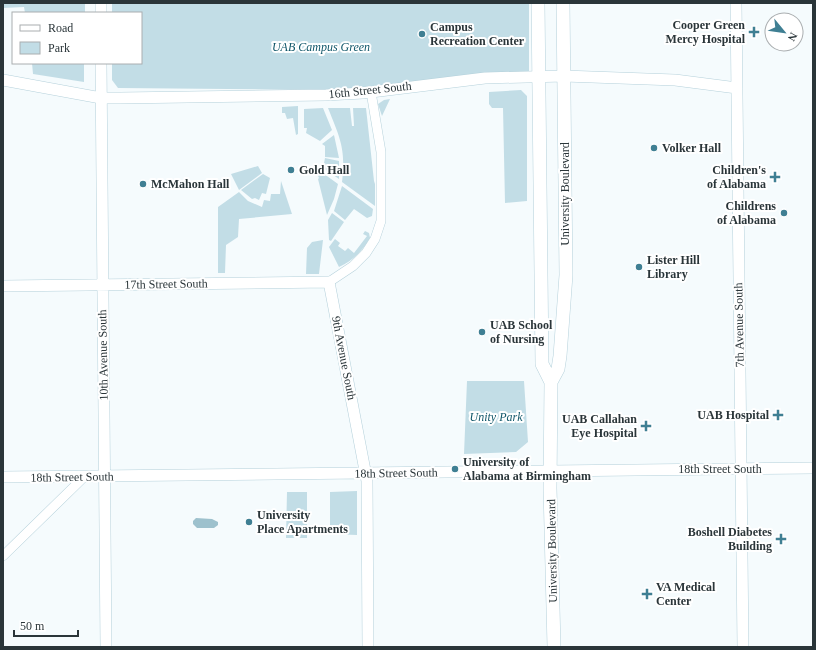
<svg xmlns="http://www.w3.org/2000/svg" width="816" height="650" viewBox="0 0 816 650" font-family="Georgia,serif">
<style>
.green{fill:#c2dde6}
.water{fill:#9dc1cd}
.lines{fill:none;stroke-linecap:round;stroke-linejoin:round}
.minor-casing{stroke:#b5d1db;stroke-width:10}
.tertiary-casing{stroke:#b5d1db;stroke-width:12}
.secondary-casing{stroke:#b5d1db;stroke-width:14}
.minor{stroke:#fff;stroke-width:9}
.tertiary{stroke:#fff;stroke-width:11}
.secondary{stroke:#fff;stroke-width:13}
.poi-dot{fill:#3f7f93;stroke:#fff;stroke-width:1.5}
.labels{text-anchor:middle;stroke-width:4;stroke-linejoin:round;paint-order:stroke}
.poi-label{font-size:12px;font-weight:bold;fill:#2a3539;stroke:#fff;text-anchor:start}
.park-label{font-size:12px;font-style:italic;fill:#105669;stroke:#fff}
.street-label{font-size:12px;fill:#2a3539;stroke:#fff}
</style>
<rect width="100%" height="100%" fill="#f5fbfd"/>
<path class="green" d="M 3,3 L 85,3 L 85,13 L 25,13 L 24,7 L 3,8 Z
M 112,3 L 529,3 L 529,71 L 333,90 L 118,88 L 112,80 L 112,63 L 141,63 L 141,13 L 112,13 Z
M 32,63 L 84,63 L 84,82 L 33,74 Z
M 521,90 L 527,96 L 527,201 L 505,203 L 503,108 L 492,108 L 489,104 L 489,92 Z
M 390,99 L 382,116 L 378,104 L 384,100 Z
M 298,106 L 298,134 L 296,135 L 293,118 L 287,119 L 285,113 L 282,113 L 282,107 Z
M 323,108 L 332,130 L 320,141 L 306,133 L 307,128 L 304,128 L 304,109 Z
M 328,108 L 350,108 L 352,126 L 354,126 L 353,108 L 366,108 L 374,181 L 375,184 L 375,206 L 342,182 C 346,149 340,138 328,108 Z
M 334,135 L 339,158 L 325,157 L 325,146 L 322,144 Z
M 325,158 L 339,161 L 339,179 L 323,168 Z
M 258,166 L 262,173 L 239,190 L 231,174 Z
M 320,171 L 338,184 L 334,199 L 327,215 L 318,179 L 319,178 L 317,174 Z
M 263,174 L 270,178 L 266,194 L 262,193 L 259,200 L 255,198 L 252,199 L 241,190 Z
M 281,181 L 292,214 L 239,219 L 238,237 L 226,245 L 225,273 L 218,273 L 218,207 L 239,192 L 248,201 L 262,207 L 264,200 L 270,201 L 271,194 L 280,194 Z
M 342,186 L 373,209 L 372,216 L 367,218 L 354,209 L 345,220 L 334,211 Z
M 332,213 L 344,222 L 331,241 L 329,240 L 328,220 Z
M 365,231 L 369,233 L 370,238 C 362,251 353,261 339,267 L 329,247 L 335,239 L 340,243 L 338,246 L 345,251 L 348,248 L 354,253 L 367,236 L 363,234 Z
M 323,240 L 319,274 L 306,274 L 307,248 L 312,242 Z
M 467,381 L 524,381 L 528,442 L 516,452 L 464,454 Z
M 357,491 L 357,535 L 330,534 L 330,492 Z
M 287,492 L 307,492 L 307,538 L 286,538 Z"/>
<path class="water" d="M 196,518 L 212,519 L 218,522 L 218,525 L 214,528 L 197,528 L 193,524 L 193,521 Z"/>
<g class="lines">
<g class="minor-casing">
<path id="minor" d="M 329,282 L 353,266 L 366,253 L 375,239 L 381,221 L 381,152 L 371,92
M 3,556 L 85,476"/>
</g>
<g class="tertiary-casing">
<path id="tertiary" d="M 101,3 L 101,13
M 736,3 L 743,647
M 101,63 L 106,647
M 3,80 L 101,98 L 120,98 L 326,95 L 363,93 L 485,78 L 564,76 L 675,80 L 737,88
M 3,286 L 329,282 L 367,481 L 368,647
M 3,477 L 813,468"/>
</g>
<g class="secondary-casing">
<path id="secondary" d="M 538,3 L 542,364 L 551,382 L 550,488 L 554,647
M 551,382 L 558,369 L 560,356 L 566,275 L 563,3"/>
</g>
<use href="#minor" class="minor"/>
<use href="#tertiary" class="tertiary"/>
<use href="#secondary" class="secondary"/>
</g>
<g class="poi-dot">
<path d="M752 26h4v4h4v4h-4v4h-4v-4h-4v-4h4z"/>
<circle cx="422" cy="34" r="4"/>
<circle cx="654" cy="148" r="4"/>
<circle cx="291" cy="170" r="4"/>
<path d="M773 171h4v4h4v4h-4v4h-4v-4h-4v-4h4z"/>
<circle cx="143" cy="184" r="4"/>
<circle cx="784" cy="213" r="4"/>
<circle cx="639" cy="267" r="4"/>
<circle cx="482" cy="332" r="4"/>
<path d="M776 409h4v4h4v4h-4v4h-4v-4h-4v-4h4z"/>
<path d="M644 420h4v4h4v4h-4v4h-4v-4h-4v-4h4z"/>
<circle cx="455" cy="469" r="4"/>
<circle cx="249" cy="522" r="4"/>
<path d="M779 533h4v4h4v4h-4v4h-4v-4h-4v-4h4z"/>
<path d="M645 588h4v4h4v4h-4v4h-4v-4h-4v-4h4z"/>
</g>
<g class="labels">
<g class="poi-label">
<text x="745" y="29" text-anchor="end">Cooper Green<tspan x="745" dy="14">Mercy Hospital</tspan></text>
<text x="430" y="31">Campus<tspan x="430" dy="14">Recreation Center</tspan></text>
<text x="662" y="152">Volker Hall</text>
<text x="299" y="174">Gold Hall</text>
<text x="766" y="174" text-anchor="end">Children's<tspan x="766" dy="14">of Alabama</tspan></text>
<text x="151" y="188">McMahon Hall</text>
<text x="776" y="210" text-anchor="end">Childrens<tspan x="776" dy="14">of Alabama</tspan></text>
<text x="647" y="264">Lister Hill<tspan x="647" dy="14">Library</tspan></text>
<text x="490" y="329">UAB School<tspan x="490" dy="14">of Nursing</tspan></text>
<text x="769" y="419" text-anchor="end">UAB Hospital</text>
<text x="637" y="423" text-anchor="end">UAB Callahan<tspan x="637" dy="14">Eye Hospital</tspan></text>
<text x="463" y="466">University of<tspan x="463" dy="14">Alabama at Birmingham</tspan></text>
<text x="257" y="519">University<tspan x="257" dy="14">Place Apartments</tspan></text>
<text x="772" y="536" text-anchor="end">Boshell Diabetes<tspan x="772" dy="14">Building</tspan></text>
<text x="656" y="591">VA Medical<tspan x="656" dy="14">Center</tspan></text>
</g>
<g class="park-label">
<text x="321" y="51">UAB Campus Green</text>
<text x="496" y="421">Unity Park</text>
</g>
<g class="street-label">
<text transform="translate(370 90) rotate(-6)" y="4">16th Street South</text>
<text transform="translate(565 194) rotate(-90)" y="4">University Boulevard</text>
<text transform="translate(166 284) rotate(-1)" y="4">17th Street South</text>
<text transform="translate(739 325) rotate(-91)" y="4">7th Avenue South</text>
<text transform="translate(103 355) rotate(-91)" y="4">10th Avenue South</text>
<text transform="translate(344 358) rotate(79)" y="4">9th Avenue South</text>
<text x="720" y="473">18th Street South</text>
<text transform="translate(396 473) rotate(-1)" y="4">18th Street South</text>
<text transform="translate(72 477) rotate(-1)" y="4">18th Street South</text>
<text transform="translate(552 551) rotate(-91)" y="4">University Boulevard</text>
</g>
</g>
<rect width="816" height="650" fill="none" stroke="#2a3539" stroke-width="8"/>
<rect x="12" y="12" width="130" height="52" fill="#ffffff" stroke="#aaaeb0"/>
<rect x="20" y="25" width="20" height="6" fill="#ffffff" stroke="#aaaeb0"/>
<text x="48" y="32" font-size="12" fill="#2a3539">Road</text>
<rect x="20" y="42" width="20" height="12" fill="#c2dde6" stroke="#aaaeb0"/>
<text x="48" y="52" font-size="12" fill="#2a3539">Park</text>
<g transform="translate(784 32) rotate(119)"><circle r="19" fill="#ffffff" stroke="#aaaeb0"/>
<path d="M0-3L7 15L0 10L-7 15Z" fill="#3f7f93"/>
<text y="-6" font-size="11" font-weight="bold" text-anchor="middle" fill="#2a3539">N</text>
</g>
<path d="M14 630v6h64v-6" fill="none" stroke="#2a3539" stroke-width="2"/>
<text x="20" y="630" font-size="12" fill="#2a3539" stroke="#ffffff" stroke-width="3" paint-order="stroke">50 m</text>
</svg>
